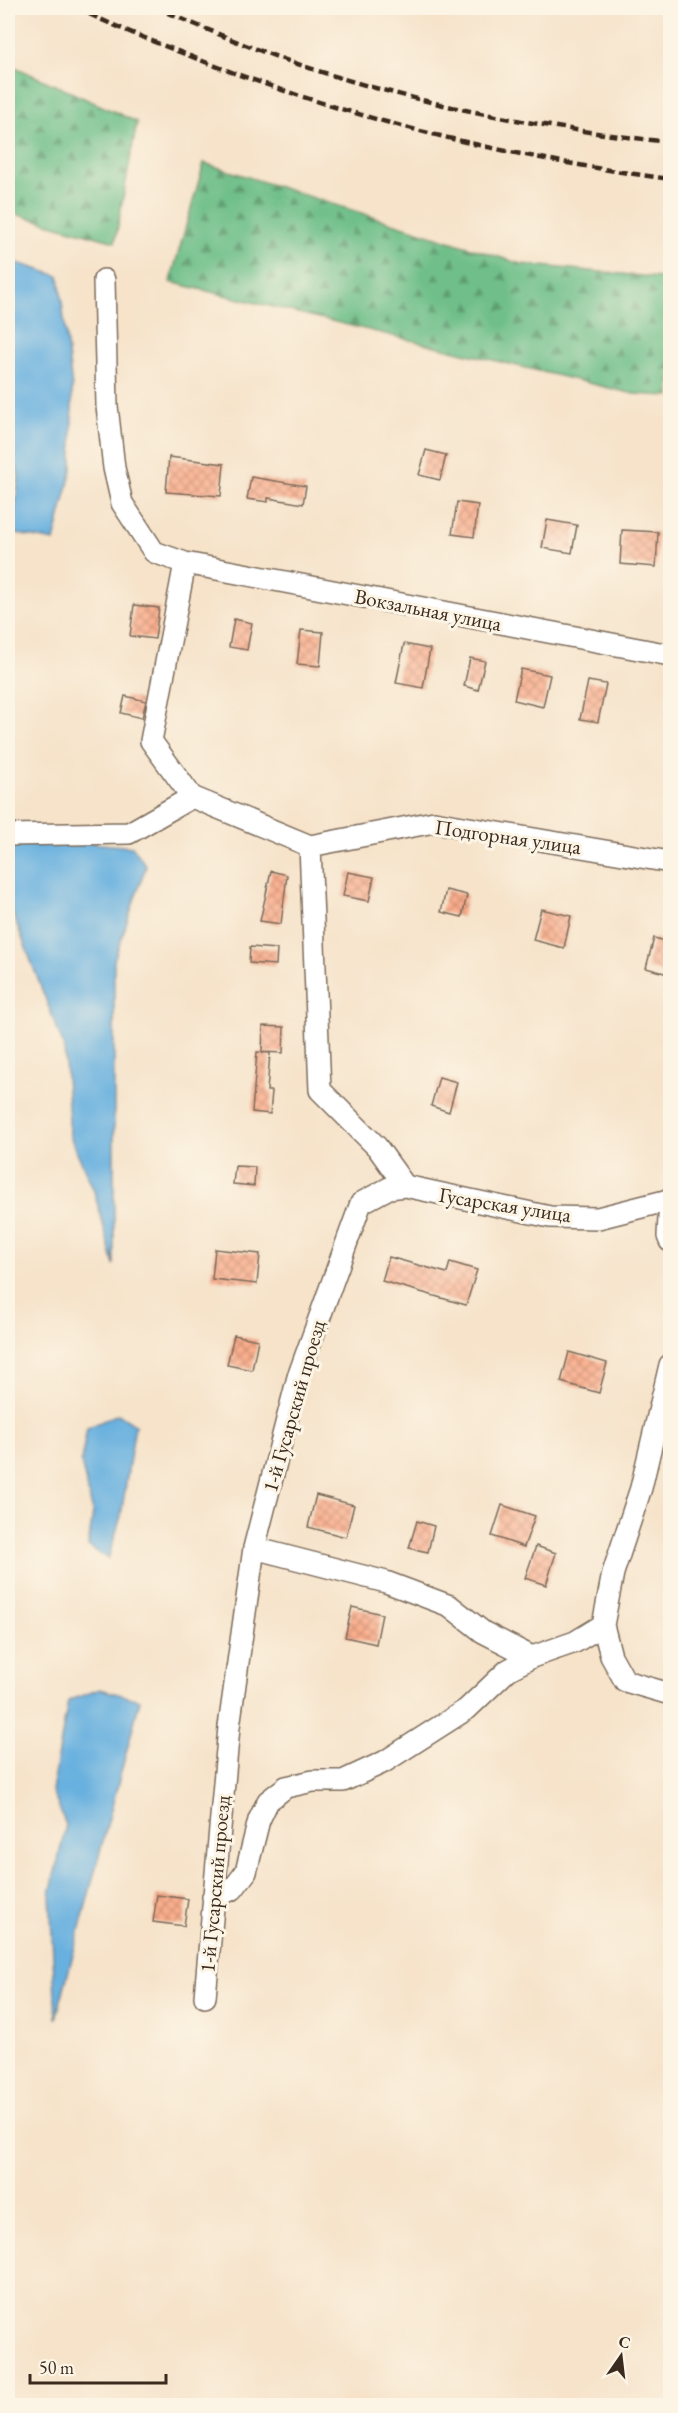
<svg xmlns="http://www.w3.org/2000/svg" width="678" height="2413" viewBox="0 0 678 2413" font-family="'EB Garamond',serif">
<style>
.forest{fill:url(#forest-firs);stroke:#567454;stroke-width:1.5}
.water{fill:#67b0df;stroke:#516d7e;stroke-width:1.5}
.building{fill:url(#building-cross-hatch)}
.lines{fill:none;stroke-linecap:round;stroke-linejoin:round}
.minor-casing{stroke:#7c6b5a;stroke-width:24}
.minor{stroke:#fff;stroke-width:21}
.rail{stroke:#3b2a1e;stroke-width:4.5;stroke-dasharray:9 4.5;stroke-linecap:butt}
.labels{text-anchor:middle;stroke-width:6;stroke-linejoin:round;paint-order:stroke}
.street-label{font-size:21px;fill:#3b2a1e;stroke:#fcf5e5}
</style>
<defs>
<pattern id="forest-firs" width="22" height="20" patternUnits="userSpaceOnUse" patternTransform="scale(1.5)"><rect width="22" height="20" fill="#70bf8a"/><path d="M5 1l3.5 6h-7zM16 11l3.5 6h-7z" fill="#5d9b70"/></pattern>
<pattern id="building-cross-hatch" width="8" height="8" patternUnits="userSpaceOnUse" patternTransform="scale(1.5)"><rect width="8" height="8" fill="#faae8d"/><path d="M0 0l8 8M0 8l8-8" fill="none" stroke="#cc8e73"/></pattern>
</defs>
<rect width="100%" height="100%" fill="#fcf5e5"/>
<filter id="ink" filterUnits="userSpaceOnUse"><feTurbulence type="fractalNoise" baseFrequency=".0167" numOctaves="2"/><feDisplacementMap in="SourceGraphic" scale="12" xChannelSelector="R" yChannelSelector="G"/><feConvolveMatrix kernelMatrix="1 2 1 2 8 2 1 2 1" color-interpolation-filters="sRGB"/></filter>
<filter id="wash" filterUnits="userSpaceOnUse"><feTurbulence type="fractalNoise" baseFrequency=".008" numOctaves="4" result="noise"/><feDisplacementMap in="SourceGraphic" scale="24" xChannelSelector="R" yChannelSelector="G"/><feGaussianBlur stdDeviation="1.35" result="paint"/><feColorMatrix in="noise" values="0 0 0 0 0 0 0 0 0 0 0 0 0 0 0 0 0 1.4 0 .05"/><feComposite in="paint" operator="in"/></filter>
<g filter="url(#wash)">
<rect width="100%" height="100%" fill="#f6e3ca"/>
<path class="forest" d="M 8,64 L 137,122 L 115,242 L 8,212 Z
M 204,163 L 521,264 L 670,279 L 670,396 L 634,394 L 170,282 Z"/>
<path class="water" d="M 8,260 L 59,276 L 72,387 L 72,469 L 54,541 L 12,533 L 19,476 L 8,443 Z
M 38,838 L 133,847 L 146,866 L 114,960 L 114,1265 L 94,1191 L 70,1136 L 64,1047 L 8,901 L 8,845 Z
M 118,1414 L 135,1425 L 121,1516 L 108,1559 L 88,1546 L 93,1513 L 81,1462 L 87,1428 Z
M 100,1689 L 140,1700 L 56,2019 L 50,1894 L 66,1825 L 52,1791 L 68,1701 Z"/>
<g id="blocks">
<path class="building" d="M 426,450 L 446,455 L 440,480 L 419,475 Z
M 169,457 L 224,464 L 221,496 L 166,492 Z
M 251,477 L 306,486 L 303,504 L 268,498 L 268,502 L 247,499 Z
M 457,502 L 478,505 L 474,537 L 452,534 Z
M 547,520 L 577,525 L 572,553 L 542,548 Z
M 622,530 L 658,532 L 656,567 L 620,564 Z
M 134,605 L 159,608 L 155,639 L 130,636 Z
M 234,619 L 252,623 L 247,650 L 229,647 Z
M 301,630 L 323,632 L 320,666 L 297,664 Z
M 404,644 L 430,649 L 423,688 L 396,683 Z
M 470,658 L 485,661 L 478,690 L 464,686 Z
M 521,669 L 550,675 L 543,707 L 514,700 Z
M 588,681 L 606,684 L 598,722 L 580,719 Z
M 125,696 L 146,701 L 142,718 L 121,713 Z
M 271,871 L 287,875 L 281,924 L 260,921 Z
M 348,872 L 374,877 L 369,901 L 343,896 Z
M 446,890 L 467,895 L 462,917 L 441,912 Z
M 541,909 L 571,916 L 564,948 L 533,940 Z
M 654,938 L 670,942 L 668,974 L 646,968 Z
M 250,947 L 277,949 L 276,965 L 249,963 Z
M 263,1026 L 284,1027 L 283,1053 L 262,1052 Z
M 257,1052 L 270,1053 L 267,1091 L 272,1091 L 270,1114 L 252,1112 Z
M 439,1077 L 457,1082 L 449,1112 L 431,1106 Z
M 235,1166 L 255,1167 L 254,1186 L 233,1184 Z
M 215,1249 L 260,1254 L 257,1284 L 212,1279 Z
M 389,1257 L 447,1273 L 450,1262 L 477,1270 L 466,1305 L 382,1281 Z
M 234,1335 L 258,1340 L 252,1370 L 227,1365 Z
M 569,1352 L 607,1363 L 599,1393 L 561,1382 Z
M 316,1495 L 354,1505 L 346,1537 L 308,1527 Z
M 502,1505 L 535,1516 L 524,1547 L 492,1536 Z
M 417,1521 L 434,1526 L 428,1552 L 409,1548 Z
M 536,1546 L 556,1553 L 546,1585 L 525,1578 Z
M 352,1607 L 382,1614 L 376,1644 L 345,1637 Z
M 157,1895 L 188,1899 L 184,1926 L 153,1922 Z"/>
</g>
</g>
<g filter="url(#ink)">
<use href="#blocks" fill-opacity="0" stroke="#7c6b5a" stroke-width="1.5"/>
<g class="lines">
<g class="minor-casing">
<path id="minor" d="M 104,280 L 107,406 L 114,468 L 122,503 L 154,552 L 185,563 L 670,655
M 185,563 L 151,741 L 192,797 L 310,846
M 8,835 L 129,833 L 192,797
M 310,846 L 434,822 L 670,862
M 405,1186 L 550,1217 L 598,1218 L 669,1200
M 670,1198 L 668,1236 L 670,1241
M 254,1548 L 386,1582 L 450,1606 L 483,1632 L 532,1657
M 603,1625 L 611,1656 L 625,1681 L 670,1694
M 213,1897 L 233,1889 L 246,1872 L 259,1820 L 268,1801 L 286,1787 L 313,1781 L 343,1781 L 384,1762 L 467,1709 L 508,1670 L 532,1657 L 575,1642 L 603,1625 L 613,1573 L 641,1488 L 670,1365
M 205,1997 L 229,1727 L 254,1548 L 298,1377 L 361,1203 L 389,1188 L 405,1186 L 377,1147 L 320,1090 L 310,846"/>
</g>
<use href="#minor" class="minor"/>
<path class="rail" d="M 77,8 C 113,26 152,41 190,56 C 345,118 505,157 670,179
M 155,8 C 186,20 217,34 248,46 C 382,98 528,127 670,142"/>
</g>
</g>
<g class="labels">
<g class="street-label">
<text transform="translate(428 610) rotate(11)" y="7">Вокзальная улица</text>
<text transform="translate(508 837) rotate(8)" y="7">Подгорная улица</text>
<text transform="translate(505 1205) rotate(9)" y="7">Гусарская улица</text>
<text transform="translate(294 1406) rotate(-74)" y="7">1-й Гусарский проезд</text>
<text transform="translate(215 1884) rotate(-85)" y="7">1-й Гусарский проезд</text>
</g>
</g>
<rect width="678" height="2413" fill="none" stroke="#fcf5e5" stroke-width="30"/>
<g transform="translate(621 2356) rotate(14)" stroke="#fcf5e5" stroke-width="4.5" paint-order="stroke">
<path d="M0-4.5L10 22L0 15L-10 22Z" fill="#3b2a1e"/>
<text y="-9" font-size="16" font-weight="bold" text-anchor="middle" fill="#3b2a1e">С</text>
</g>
<path d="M30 2374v9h136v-9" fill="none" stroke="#3b2a1e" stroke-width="3"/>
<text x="39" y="2374" font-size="18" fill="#3b2a1e" stroke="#fcf5e5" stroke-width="4.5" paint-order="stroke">50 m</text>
</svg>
